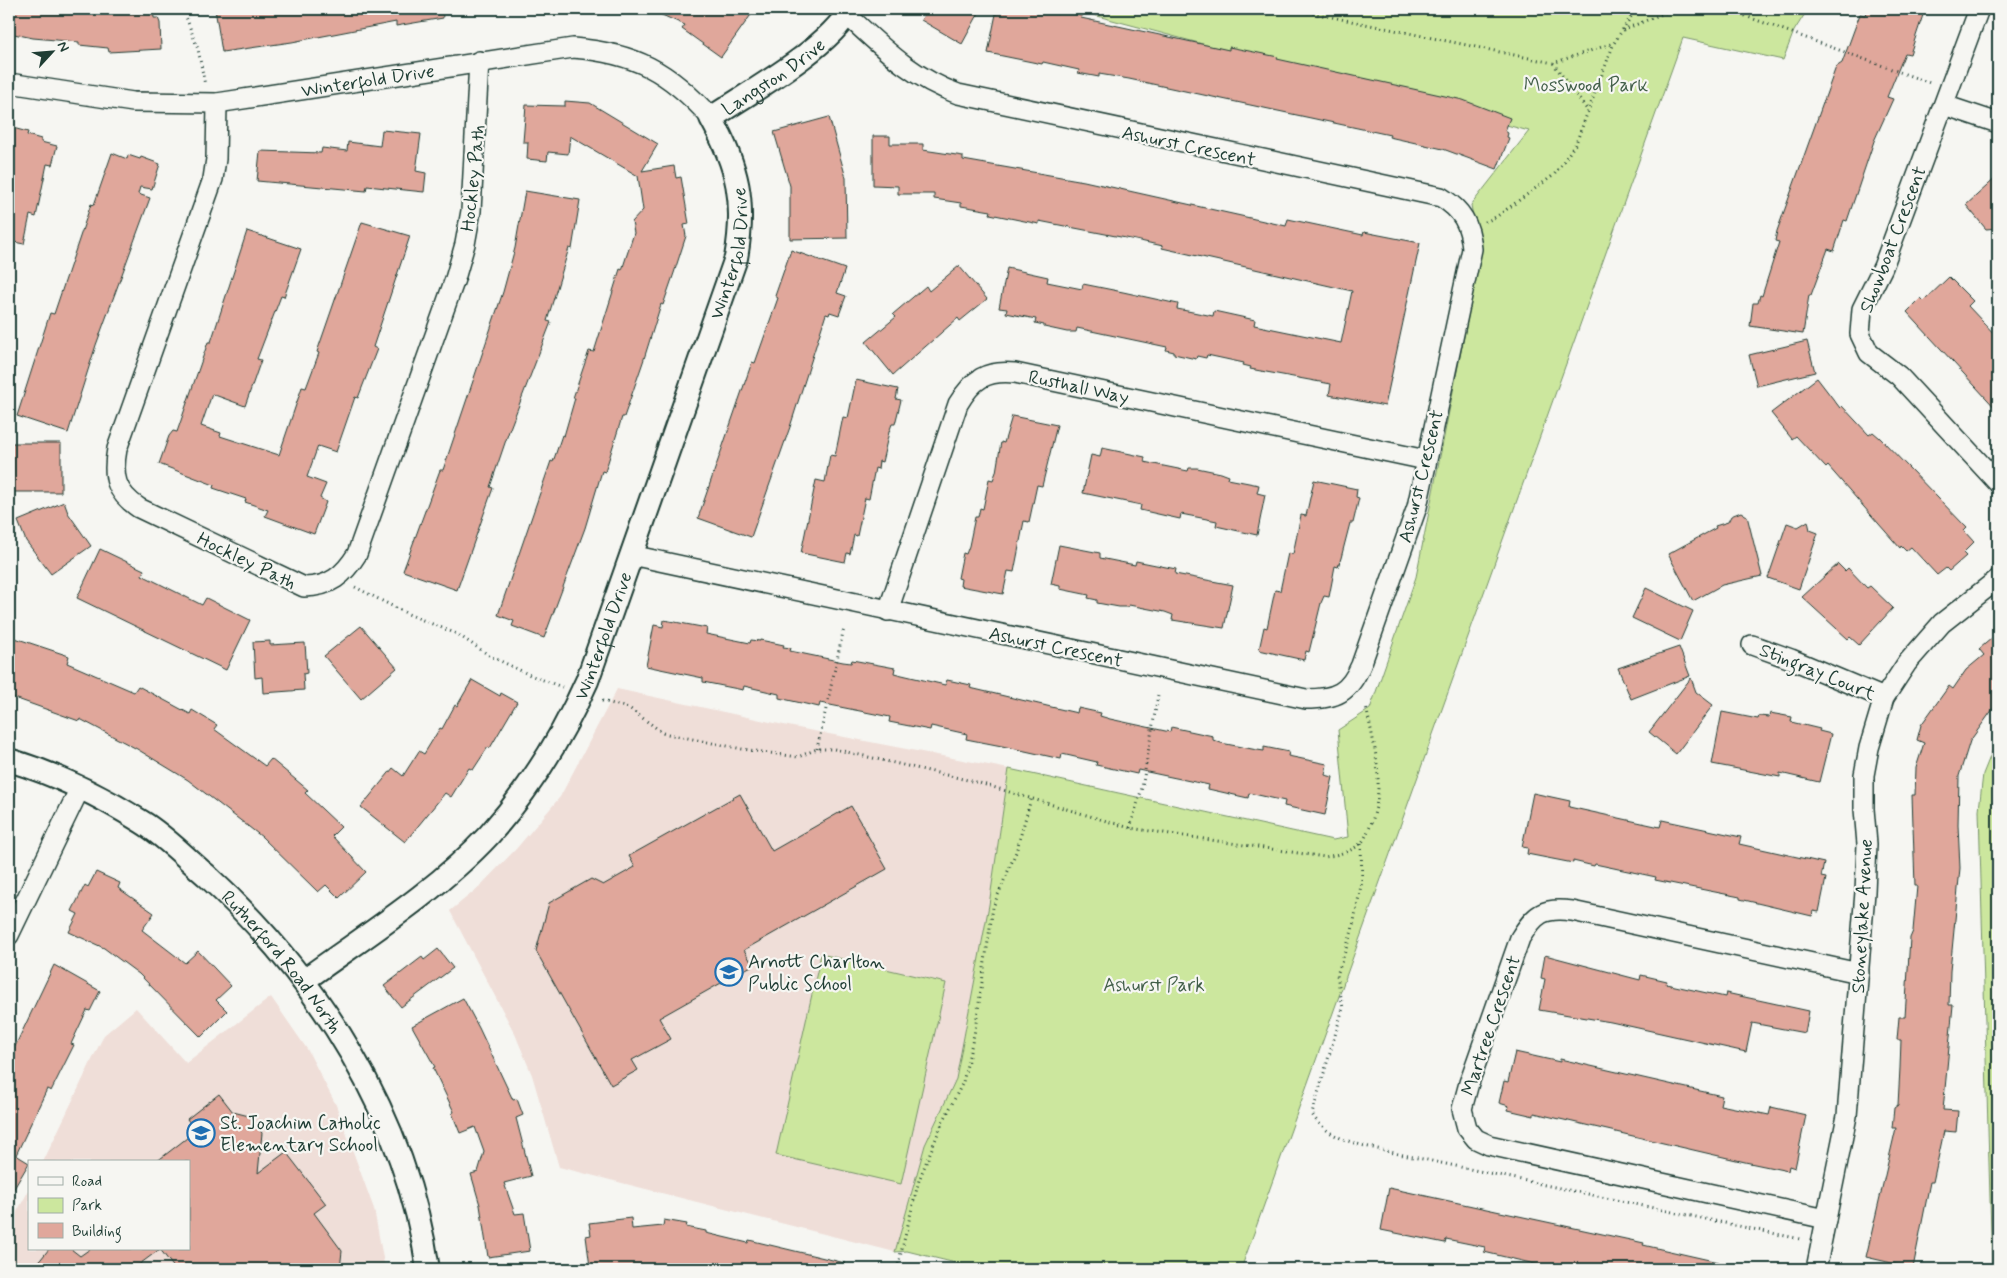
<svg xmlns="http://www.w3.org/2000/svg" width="2007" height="1278" viewBox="0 0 2007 1278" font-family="Mynerve,sans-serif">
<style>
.built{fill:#efded8}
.green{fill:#cce79e;stroke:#769269}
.building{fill:#e0a79b;stroke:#1f3d34}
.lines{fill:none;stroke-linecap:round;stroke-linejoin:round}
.minor-casing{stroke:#1f3d34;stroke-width:22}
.tertiary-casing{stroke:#1f3d34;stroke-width:26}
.path{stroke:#1f3d34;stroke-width:3;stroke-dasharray:1 4;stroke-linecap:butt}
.minor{stroke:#f6f6f2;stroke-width:19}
.tertiary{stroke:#f6f6f2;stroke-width:22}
.labels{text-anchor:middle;stroke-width:4.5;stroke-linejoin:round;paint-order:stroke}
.street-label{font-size:19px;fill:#1f3d34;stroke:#f6f6f2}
.park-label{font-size:19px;fill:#425f49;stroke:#f6f6f2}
.poi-label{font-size:19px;fill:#1f3d34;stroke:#f6f6f2;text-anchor:start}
</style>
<rect width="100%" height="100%" fill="#f6f6f2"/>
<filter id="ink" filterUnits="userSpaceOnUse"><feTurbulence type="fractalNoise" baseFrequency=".02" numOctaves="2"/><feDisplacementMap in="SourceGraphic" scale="10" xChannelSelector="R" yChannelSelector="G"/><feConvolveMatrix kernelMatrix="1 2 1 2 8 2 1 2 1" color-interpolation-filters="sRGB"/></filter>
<g filter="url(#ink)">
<path class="built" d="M 617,689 L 793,727 L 1009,769 L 989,905 L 956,1079 L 925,1145 L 895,1252 L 559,1167 L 532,1075 L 515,1034 L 450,911 L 478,888 L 516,849 L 560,797 Z
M 271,997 L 307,1049 L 336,1105 L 374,1209 L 385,1269 L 9,1269 L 9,1226 L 29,1190 L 29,1249 L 189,1249 L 189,1162 L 43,1162 L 104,1035 L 136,1008 L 186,1063 Z"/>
<path class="green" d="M 1071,9 L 1808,9 L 1794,31 L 1783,60 L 1683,38 L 1241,1269 L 980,1269 L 907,1251 L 895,1252 L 925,1145 L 956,1079 L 989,905 L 1009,769 L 1333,840 L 1348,837 L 1338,730 L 1370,709 L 1416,577 L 1480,256 L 1471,205 L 1529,131 Z
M 1998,737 L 1998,1269 L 1992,1269 L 1979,810 L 1983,774 Z
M 821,954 L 946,983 L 901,1184 L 776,1155 Z"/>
<path class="building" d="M 9,9 L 153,9 L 154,18 L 158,18 L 160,23 L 161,49 L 109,52 L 108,48 L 79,45 L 79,42 L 33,38 L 9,33 Z
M 215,9 L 442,9 L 443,18 L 396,26 L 396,22 L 292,42 L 222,52 Z
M 648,9 L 755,9 L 721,57 L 682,29 L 685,25 Z
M 928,9 L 981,9 L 962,44 L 921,20 Z
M 997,9 L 1035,9 L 1058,14 L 1058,10 L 1082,16 L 1081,18 L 1229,50 L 1229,47 L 1254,52 L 1278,57 L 1277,59 L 1463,100 L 1510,118 L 1505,131 L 1508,133 L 1507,137 L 1509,138 L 1497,169 L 1443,149 L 1389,137 L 1390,135 L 1129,79 L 1099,74 L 1099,77 L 1078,73 L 1079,70 L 1043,62 L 1042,64 L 988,53 Z
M 1867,9 L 1925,9 L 1910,54 L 1905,53 L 1887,97 L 1893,99 L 1874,141 L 1847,221 L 1844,220 L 1834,251 L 1828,249 L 1811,295 L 1809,295 L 1803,334 L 1750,326 L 1753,303 L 1758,303 L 1760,295 L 1762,296 L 1779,242 L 1775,241 L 1777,231 L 1836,67 L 1842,63 L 1860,14 L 1865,15 Z
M 565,101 L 590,103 L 658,144 L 642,171 L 674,166 L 676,178 L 681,177 L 689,224 L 684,225 L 686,236 L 674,273 L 663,305 L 661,304 L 643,362 L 624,417 L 622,417 L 605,472 L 602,471 L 585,528 L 544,638 L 512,626 L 514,621 L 498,615 L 551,461 L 553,462 L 562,435 L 564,436 L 575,398 L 573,398 L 589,351 L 594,352 L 620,269 L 622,270 L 634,233 L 632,222 L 643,210 L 638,176 L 570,136 L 568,154 L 548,152 L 547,161 L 527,159 L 528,142 L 523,142 L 526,105 L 565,106 Z
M 829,117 L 846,178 L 847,238 L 790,239 L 790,186 L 774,132 Z
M 9,127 L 28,132 L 27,135 L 41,139 L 41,142 L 57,146 L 52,165 L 47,164 L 36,217 L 30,215 L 24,244 L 9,241 Z
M 382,130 L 421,134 L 416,171 L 426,173 L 424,192 L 367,186 L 366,191 L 257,181 L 260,151 L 321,153 L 322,148 L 347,151 L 348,142 L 380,146 Z
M 873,136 L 890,136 L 890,144 L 923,144 L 923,150 L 963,156 L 963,160 L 1084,181 L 1286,226 L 1288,219 L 1363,235 L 1364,232 L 1420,243 L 1385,406 L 1329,395 L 1331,384 L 1250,369 L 1251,367 L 1243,365 L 1244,363 L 1207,355 L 1206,358 L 1197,356 L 1196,359 L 1174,354 L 1174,352 L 1166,350 L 1167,347 L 1077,328 L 1076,332 L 1067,332 L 1044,327 L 1044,325 L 1035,323 L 1036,319 L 1006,313 L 1007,309 L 999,308 L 1007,268 L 1048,277 L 1047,282 L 1082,289 L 1083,284 L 1123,292 L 1178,304 L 1177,309 L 1213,316 L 1214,311 L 1255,320 L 1254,325 L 1341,343 L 1352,291 L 1162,248 L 1163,246 L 1131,239 L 1039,221 L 1039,224 L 990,214 L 991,211 L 961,206 L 961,203 L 934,199 L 934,194 L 898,194 L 898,186 L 873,185 Z
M 112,153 L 127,159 L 128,155 L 140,159 L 141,157 L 160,164 L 152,189 L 140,187 L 138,194 L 150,198 L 96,345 L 68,433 L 17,416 L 50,313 L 54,314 L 91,204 L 94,205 Z
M 1998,176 L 1998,228 L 1986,229 L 1966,205 Z
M 525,191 L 580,200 L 572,249 L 569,248 L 547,321 L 551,322 L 509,431 L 490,487 L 493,488 L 457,590 L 403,571 L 440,470 L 443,470 L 503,292 L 515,248 Z
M 362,222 L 410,236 L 373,347 L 377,349 L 358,398 L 355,397 L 336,452 L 318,446 L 307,477 L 326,484 L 320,498 L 326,502 L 314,534 L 265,516 L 268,510 L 245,502 L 246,499 L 213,488 L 214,485 L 159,464 L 169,436 L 173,431 L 177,432 L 208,342 L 211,342 L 247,231 L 301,249 L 284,297 L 281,296 L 257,359 L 261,360 L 245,406 L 212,394 L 201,426 L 221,433 L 220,436 L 279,455 L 302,387 L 306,388 L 319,353 L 317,352 Z
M 791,250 L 845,269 L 837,293 L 846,296 L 839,315 L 830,312 L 829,315 L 826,314 L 790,427 L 751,537 L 698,518 L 752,362 L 755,363 L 778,298 L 775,296 Z
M 959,266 L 987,299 L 960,321 L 958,318 L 893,375 L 866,342 L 896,317 L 893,314 L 926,286 L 929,291 Z
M 1949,277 L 1973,301 L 1968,306 L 1998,338 L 1998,411 L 1907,312 L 1921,298 L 1924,301 Z
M 1807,341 L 1815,372 L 1757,386 L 1749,355 Z
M 1817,378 L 1840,408 L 1842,406 L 1869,435 L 1873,432 L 1880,438 L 1967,528 L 1964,531 L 1974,542 L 1963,553 L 1966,556 L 1949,571 L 1946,568 L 1937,575 L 1911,547 L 1906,551 L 1901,546 L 1900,548 L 1828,466 L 1826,468 L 1796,436 L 1792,439 L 1771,413 Z
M 856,380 L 898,389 L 896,399 L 901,400 L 895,424 L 892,424 L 889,432 L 882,462 L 879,461 L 878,469 L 875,468 L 869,499 L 865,498 L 857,536 L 854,535 L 850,554 L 847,553 L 845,562 L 801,553 L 816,480 L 825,482 L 830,455 L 835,456 L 843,417 L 848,418 Z
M 1012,416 L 1057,425 L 1042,486 L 1037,485 L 1029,522 L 1024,521 L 1014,572 L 1008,571 L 1003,594 L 960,586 L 961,579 L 958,578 L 963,553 L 966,554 L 969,546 L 975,517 L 978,517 L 980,508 L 983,509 L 989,479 L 993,480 L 996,472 L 1001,442 L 1004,443 Z
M 9,443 L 61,443 L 61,492 L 9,492 Z
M 1102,448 L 1145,457 L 1144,462 L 1188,471 L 1189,468 L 1197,468 L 1221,473 L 1229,476 L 1228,479 L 1259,485 L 1257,493 L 1265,495 L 1257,535 L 1216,526 L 1217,521 L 1181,514 L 1180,519 L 1140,510 L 1141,505 L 1083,493 L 1091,455 L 1100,457 Z
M 1314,480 L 1357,489 L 1356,497 L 1359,498 L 1353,523 L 1350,523 L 1341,558 L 1338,567 L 1335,566 L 1329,597 L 1324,596 L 1321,603 L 1309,652 L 1306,651 L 1304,660 L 1259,650 L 1264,627 L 1267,628 L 1275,590 L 1280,591 L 1288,553 L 1293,554 L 1301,515 L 1306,516 Z
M 64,502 L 68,513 L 91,546 L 51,574 L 26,541 L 18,521 Z
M 1741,512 L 1747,516 L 1762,576 L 1722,585 L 1693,601 L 1668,554 L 1716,528 L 1715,526 L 1728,522 L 1731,516 Z
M 1808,521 L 1810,530 L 1818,533 L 1799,589 L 1768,578 L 1787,523 L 1798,527 Z
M 1059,545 L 1100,553 L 1100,558 L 1135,565 L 1136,561 L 1176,569 L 1175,574 L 1233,585 L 1224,628 L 1172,620 L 1173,615 L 1165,612 L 1129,605 L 1128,607 L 1119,607 L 1097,603 L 1097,600 L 1088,598 L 1089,595 L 1060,589 L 1060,586 L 1051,584 Z
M 100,549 L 144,570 L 142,575 L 202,605 L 206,598 L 250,620 L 226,670 L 77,598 Z
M 1838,564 L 1845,571 L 1848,568 L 1867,588 L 1870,586 L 1893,608 L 1859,645 L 1850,637 L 1848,639 L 1802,597 Z
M 1646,588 L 1693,611 L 1680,641 L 1632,618 Z
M 664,620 L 707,628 L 706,634 L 750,643 L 751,640 L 760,641 L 760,640 L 784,645 L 783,647 L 791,648 L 790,651 L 843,662 L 851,663 L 852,660 L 895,668 L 894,673 L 902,675 L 945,685 L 947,680 L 971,685 L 970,688 L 1077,713 L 1078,708 L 1101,713 L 1100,716 L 1110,719 L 1170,732 L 1171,727 L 1213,736 L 1213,740 L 1221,743 L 1257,750 L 1264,751 L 1264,747 L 1289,752 L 1288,756 L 1327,764 L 1325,775 L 1333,777 L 1325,815 L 1284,806 L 1285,801 L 1249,793 L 1248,798 L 1208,789 L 1209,785 L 1138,770 L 1137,774 L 1096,765 L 1097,762 L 1062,754 L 1061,759 L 1007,747 L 966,739 L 967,734 L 931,726 L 930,730 L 889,722 L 890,717 L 820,703 L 819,707 L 779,698 L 779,694 L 744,686 L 743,690 L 703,682 L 703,678 L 646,666 L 654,625 L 663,627 Z
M 361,626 L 397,668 L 361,699 L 324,656 Z
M 1998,633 L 1998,702 L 1970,741 L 1959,776 L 1958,825 L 1960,868 L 1950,971 L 1949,1005 L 1953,1005 L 1943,1110 L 1958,1111 L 1956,1132 L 1944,1131 L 1933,1182 L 1930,1182 L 1913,1268 L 1866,1257 L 1896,1128 L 1892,1128 L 1894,1108 L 1898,1105 L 1900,1068 L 1901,1040 L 1897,1040 L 1899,1017 L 1905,1017 L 1910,938 L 1913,931 L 1917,886 L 1915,886 L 1912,795 L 1915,795 L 1916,768 L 1924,743 L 1917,740 L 1921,725 L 1949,686 L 1953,689 L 1966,670 L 1984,655 L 1979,649 Z
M 9,636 L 69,656 L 67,663 L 134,692 L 138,686 L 190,714 L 192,710 L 217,725 L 214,729 L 265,766 L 271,759 L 308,790 L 305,793 L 341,827 L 332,836 L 366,872 L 339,898 L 326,885 L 318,892 L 262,837 L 188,780 L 137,749 L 80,719 L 79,721 L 9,696 Z
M 270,641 L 270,645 L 305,643 L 307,673 L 303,674 L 304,690 L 263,693 L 262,677 L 255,678 L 253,642 Z
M 1679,647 L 1690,676 L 1631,699 L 1618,668 Z
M 1691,678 L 1696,692 L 1713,705 L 1676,754 L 1649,732 Z
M 472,680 L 500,696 L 501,693 L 517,702 L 490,748 L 488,747 L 473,770 L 469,768 L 451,797 L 445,793 L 405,842 L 361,807 L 393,768 L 403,776 L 419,751 L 424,754 L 440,728 L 442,729 L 455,705 L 457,706 Z
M 1722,712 L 1758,719 L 1759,716 L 1769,717 L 1770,713 L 1792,717 L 1791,722 L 1820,729 L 1819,731 L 1831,734 L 1819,782 L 1780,773 L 1780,777 L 1712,764 Z
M 1533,793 L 1570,801 L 1569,807 L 1660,827 L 1662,820 L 1741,837 L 1739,844 L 1824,863 L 1821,877 L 1826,878 L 1819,912 L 1813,911 L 1812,916 L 1740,899 L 1740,897 L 1655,880 L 1656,877 L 1595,864 L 1594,866 L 1573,861 L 1573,863 L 1527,854 L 1528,848 L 1522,847 Z
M 740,794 L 772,851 L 851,806 L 887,869 L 744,950 L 753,965 L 659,1018 L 671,1039 L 632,1060 L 638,1070 L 611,1085 L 536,951 L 549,903 L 591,879 L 603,885 L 635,867 L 629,856 Z
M 96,872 L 120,883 L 118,888 L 154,913 L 142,930 L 185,963 L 198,951 L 231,986 L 216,1000 L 227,1011 L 201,1037 L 139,974 L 104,948 L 69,932 L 78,914 L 72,911 L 85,885 L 88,887 Z
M 438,949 L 453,968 L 401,1007 L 384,986 L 422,957 L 424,960 Z
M 1545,955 L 1640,980 L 1641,975 L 1667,981 L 1666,984 L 1725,997 L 1726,993 L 1809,1011 L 1805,1033 L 1752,1023 L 1746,1052 L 1611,1022 L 1539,1010 L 1545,979 L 1541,978 Z
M 54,965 L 100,991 L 90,1011 L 87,1010 L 71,1044 L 74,1045 L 51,1091 L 47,1089 L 16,1155 L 29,1163 L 9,1197 L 9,1059 Z
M 463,998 L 479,1028 L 513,1100 L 517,1099 L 523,1115 L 516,1118 L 531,1176 L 504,1183 L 515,1214 L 524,1213 L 530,1251 L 488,1257 L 480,1205 L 471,1174 L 478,1172 L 484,1152 L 475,1127 L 460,1133 L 452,1113 L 454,1112 L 433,1068 L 435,1067 L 412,1026 Z
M 1515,1052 L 1560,1062 L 1560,1059 L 1722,1096 L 1720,1105 L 1769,1115 L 1771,1107 L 1806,1115 L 1795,1168 L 1789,1166 L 1788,1171 L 1745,1162 L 1534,1113 L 1534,1116 L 1508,1110 L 1509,1106 L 1499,1103 L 1504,1081 L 1508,1082 Z
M 219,1094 L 233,1112 L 249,1116 L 262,1133 L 258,1173 L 286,1152 L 326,1204 L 314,1213 L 342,1251 L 340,1269 L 175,1269 L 160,1249 L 189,1249 L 189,1162 L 156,1162 L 196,1131 L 187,1119 Z
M 1389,1188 L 1644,1243 L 1643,1245 L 1718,1262 L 1717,1269 L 1556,1269 L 1484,1252 L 1485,1247 L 1446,1239 L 1445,1243 L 1381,1230 Z
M 631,1218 L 632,1229 L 663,1226 L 664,1220 L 687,1224 L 686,1227 L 706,1231 L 706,1233 L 748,1243 L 749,1240 L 845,1263 L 844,1269 L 665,1269 L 666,1264 L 614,1269 L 597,1269 L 596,1266 L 590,1267 L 586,1236 L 591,1235 L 589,1223 Z
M 49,1249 L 71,1249 L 80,1256 L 90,1249 L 160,1249 L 133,1269 L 33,1269 Z"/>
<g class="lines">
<g class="minor-casing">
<g id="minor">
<path d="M 1979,9 L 1883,267 L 1862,309 L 1860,334 L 1869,353 L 1899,376 L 1998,483"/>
<path id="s1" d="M 9,83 L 133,102 L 217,103 L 573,48 C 635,53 669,71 711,118"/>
<path d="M 217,103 L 216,159 L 213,179 L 117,449 C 112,476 115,492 139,508 L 304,587 C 330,587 344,575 357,554 L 455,279 L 465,244 L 471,211 L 479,61"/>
<path d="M 1944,105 L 1998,123"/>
<path d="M 631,555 L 1306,699 C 1336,699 1349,693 1361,665 L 1417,507 L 1472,249 C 1470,224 1462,210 1441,197 L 958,94 C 911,77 883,48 847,15"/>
<path d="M 888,611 L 958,404 C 973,379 986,370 1015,373 L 1426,460"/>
<path d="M 1752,645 L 1791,659 L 1884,698"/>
<path d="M 9,935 L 80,788"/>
<path d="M 1826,1219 L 1489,1145 L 1476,1139 L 1467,1128 L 1462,1109 L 1469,1083 L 1520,938 C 1535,914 1543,907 1572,911 L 1859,973"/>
<path d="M 1816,1269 L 1847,1116 L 1865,892 L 1867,844 L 1864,809 L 1864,775 L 1869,748 L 1884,698 L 1907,663 L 1942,623 L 1998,579"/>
</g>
</g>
<g class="tertiary-casing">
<g id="tertiary">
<path id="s2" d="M 9,760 C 55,774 101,796 142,822 C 165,836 186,858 206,875 C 319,978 406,1116 428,1269"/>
<path id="s3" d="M 303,981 C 365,936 437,891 489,835 C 530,789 562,737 587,681 L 736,258 C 746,202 738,167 711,118 C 750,92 828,49 850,9"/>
</g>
</g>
<path class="path" d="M 183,9 L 198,49 L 205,85
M 1293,9 L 1553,63 L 1614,43
M 1726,9 L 1930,83
M 1623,30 L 1674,9
M 1553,63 L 1588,111
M 1485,222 L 1496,217 L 1554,175 L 1576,143 L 1614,43 L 1636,9
M 355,587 L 408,614 L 457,634 L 492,657 L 530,675 L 562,687
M 602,701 L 629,708 L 663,733 L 742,749 L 798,757 L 817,749 L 834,749 L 976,782 L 1130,828 L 1325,857 C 1336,855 1351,852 1360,844 C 1364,841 1366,835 1368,831 C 1387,791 1375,748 1366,707
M 817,749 L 844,628
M 1130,828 L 1142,788 L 1158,695
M 1361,844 L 1362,881 L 1352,931 L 1337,975 L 1343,1008 L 1312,1114 C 1329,1142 1364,1145 1394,1153 L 1800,1239
M 897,1269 L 919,1180 L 941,1126 L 963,1082 L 975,1030 L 993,907 L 1016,852 L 1031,799"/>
<use href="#minor" class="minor"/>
<use href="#tertiary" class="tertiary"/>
</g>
</g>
<defs>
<g id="school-ring" transform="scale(1.4375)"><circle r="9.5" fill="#f6f6f2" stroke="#1f6fb2" stroke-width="1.5"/><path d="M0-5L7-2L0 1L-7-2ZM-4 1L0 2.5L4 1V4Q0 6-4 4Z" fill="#1f6fb2"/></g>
</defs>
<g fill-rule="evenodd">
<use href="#school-ring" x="729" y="972"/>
<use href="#school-ring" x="201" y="1133"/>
</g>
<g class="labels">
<g class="street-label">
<text dy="7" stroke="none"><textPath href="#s3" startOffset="1089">Langston Drive</textPath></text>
<text dy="7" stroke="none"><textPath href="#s1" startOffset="362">Winterfold Drive</textPath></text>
<text transform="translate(1189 145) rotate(12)" y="7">Ashurst Crescent</text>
<text transform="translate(472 178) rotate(-84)" y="7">Hockley Path</text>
<text transform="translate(1892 239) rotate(-69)" y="7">Showboat Crescent</text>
<text dy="7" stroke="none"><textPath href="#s3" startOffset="872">Winterfold Drive</textPath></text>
<text transform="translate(1079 386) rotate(12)" y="7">Rusthall Way</text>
<text transform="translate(1420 476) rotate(-76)" y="7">Ashurst Crescent</text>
<text transform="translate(247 560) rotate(26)" y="7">Hockley Path</text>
<text dy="7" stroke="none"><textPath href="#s3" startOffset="468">Winterfold Drive</textPath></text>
<text transform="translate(1056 646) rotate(12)" y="7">Ashurst Crescent</text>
<text transform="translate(1818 671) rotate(22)" y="7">Stingray Court</text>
<text transform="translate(1861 916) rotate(-87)" y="7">Stoneylake Avenue</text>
<text dy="7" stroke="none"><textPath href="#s2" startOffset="346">Rutherford Road North</textPath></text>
<text transform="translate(1490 1025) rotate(-71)" y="7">Martree Crescent</text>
</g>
<g class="park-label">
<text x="1586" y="91">Mosswood Park</text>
<text x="1154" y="991">Ashurst Park</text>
</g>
<g class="poi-label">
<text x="748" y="968">Arnott Charlton<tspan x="748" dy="22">Public School</tspan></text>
<text x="220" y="1129">St. Joachim Catholic<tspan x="220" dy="22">Elementary School</tspan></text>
</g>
</g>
<rect width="2007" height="1278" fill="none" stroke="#f6f6f2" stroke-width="30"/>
<rect x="15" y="15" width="1977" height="1248" fill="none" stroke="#1f3d34" stroke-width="2" filter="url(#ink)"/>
<rect x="28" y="1160" width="162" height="90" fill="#f6f6f2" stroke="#a0aca6"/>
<rect x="38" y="1177" width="25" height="8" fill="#f6f6f2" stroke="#a0aca6"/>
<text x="72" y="1186" font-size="15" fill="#1f3d34">Road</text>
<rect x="38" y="1198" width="25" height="15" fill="#cce79e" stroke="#a0aca6"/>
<text x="72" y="1210" font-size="15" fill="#1f3d34">Park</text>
<rect x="38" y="1223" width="25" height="15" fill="#e0a79b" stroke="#a0aca6"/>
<text x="72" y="1236" font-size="15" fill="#1f3d34">Building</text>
<g transform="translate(52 52) rotate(64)" stroke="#f6f6f2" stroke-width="4" paint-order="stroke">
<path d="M0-4L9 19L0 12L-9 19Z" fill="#1f3d34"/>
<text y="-8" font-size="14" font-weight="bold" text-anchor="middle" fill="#1f3d34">N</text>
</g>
</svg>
